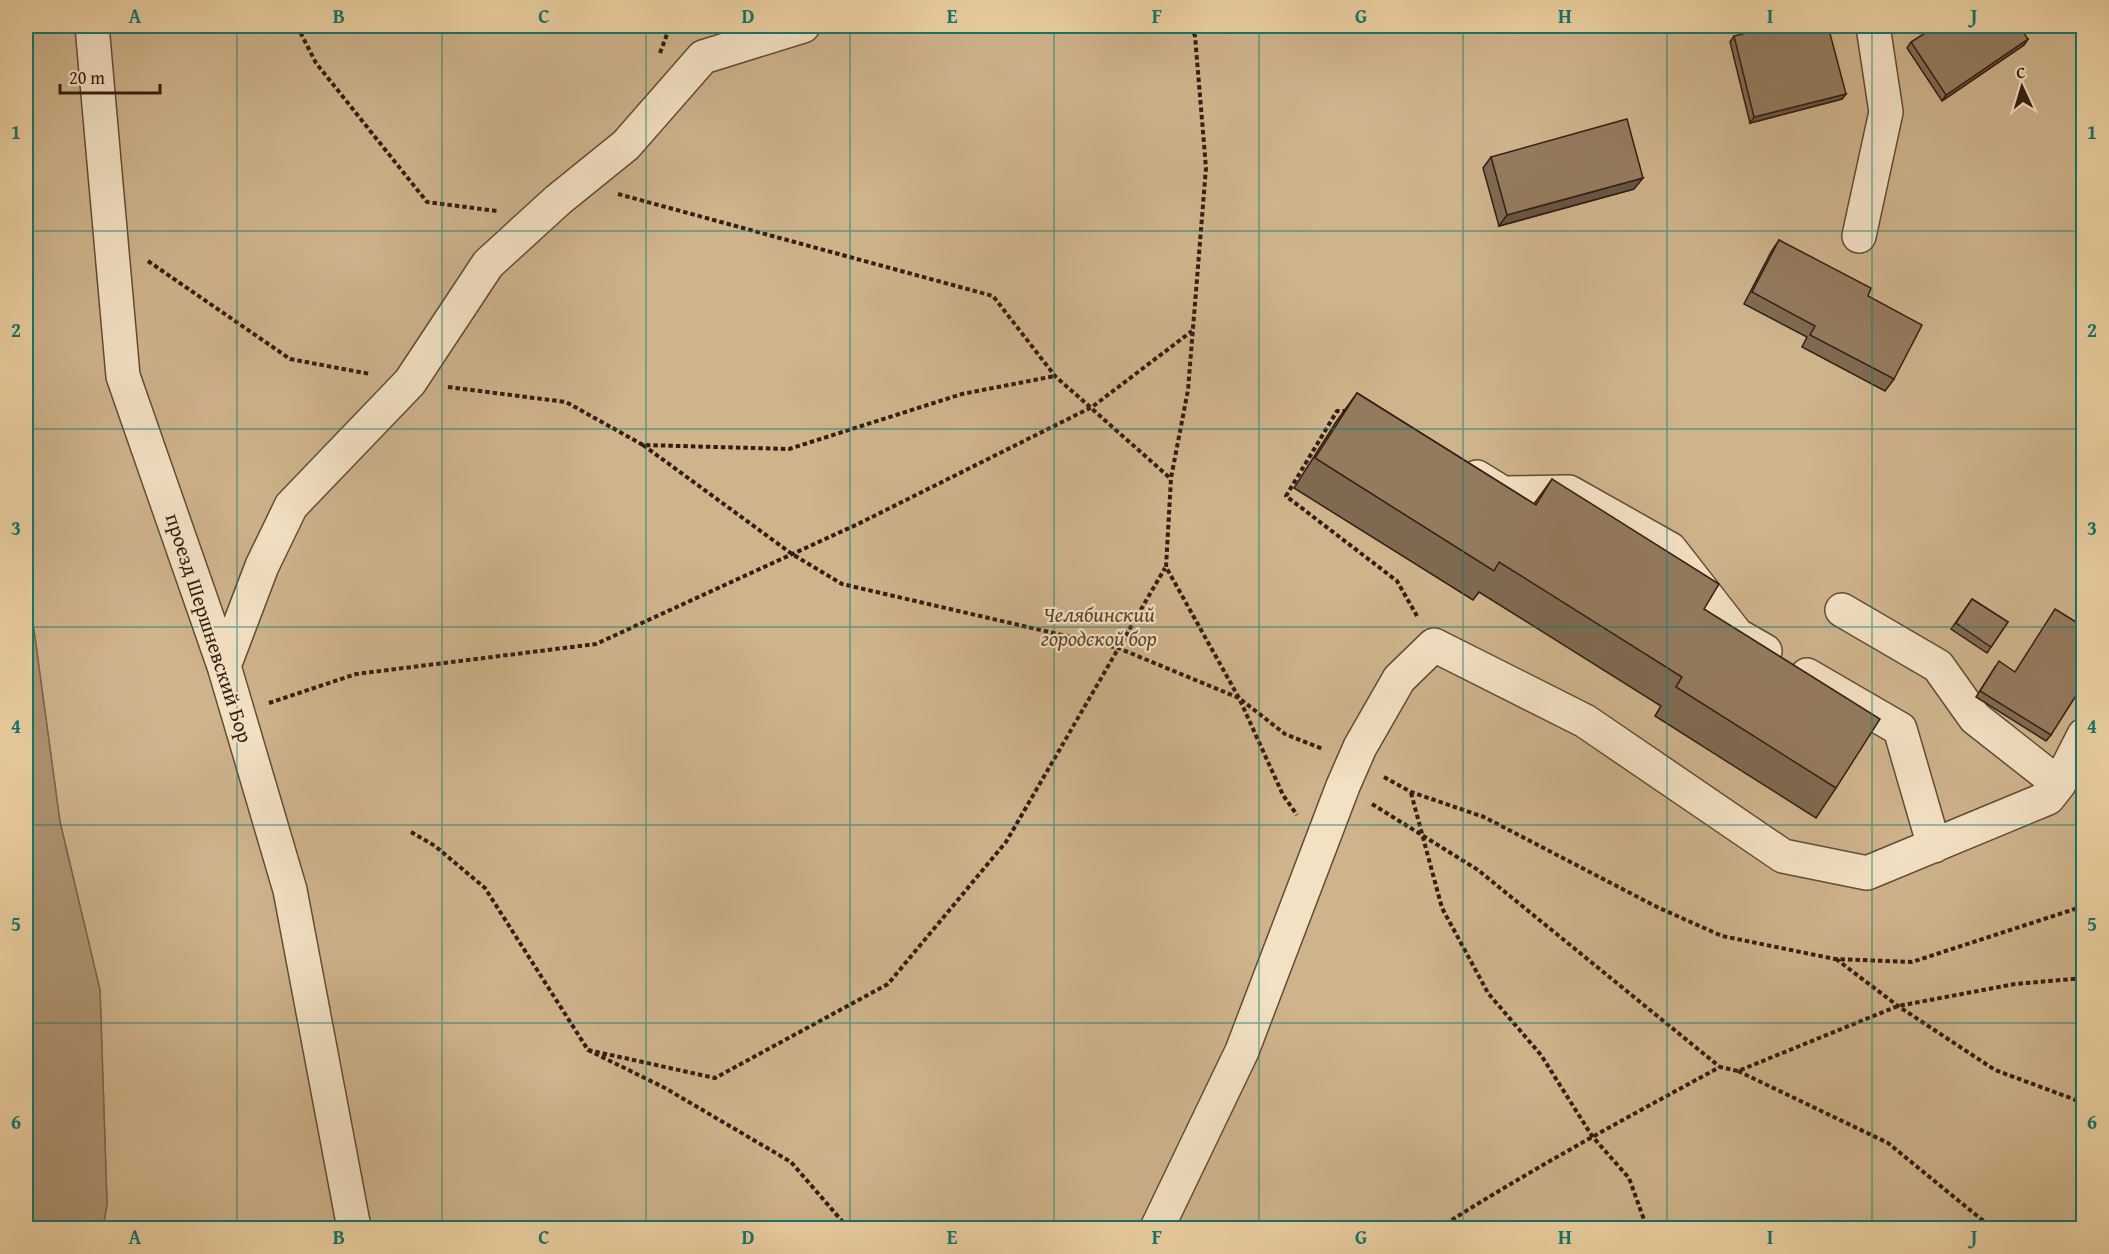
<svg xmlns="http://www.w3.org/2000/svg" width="2109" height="1254" viewBox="0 0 2109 1254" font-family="'Gentium Book Plus',serif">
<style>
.green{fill:#ceb38b;stroke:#816850;stroke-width:1.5}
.water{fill:#ae9472;stroke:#7d654c;stroke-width:1.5}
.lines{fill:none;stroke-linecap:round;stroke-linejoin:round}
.minor-casing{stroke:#624b38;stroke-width:36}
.path{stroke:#341e14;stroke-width:4;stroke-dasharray:4.5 3;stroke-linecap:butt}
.minor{stroke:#f3e1c3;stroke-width:33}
.wall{fill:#7f6a51;stroke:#341e14;stroke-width:1.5}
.shaded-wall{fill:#685642;stroke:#341e14;stroke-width:1.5}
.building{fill:#947b5e;stroke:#341e14;stroke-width:1.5}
.grid{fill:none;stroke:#0f766e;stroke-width:1.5;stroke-opacity:0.55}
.labels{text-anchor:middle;stroke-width:4.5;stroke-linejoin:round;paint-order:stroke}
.park-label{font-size:21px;font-style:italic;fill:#5a4332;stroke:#f3e1c3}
.street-label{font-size:21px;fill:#341e14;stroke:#f3e1c3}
.neatline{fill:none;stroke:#0f766e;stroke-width:2}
.grid-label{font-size:20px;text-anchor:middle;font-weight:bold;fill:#0f766e}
</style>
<rect width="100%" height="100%" fill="#edd1a3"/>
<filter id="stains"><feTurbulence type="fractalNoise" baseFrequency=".00333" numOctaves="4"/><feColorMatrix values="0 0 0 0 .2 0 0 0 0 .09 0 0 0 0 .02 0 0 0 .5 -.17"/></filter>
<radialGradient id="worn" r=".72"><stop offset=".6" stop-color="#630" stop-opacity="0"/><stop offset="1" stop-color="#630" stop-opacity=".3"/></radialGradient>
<path class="green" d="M 26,26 L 2083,26 L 2083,1228 L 103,1228 L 107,1204 L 100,990 L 60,822 L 30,601 L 26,517 Z"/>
<path class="water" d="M 26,517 L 30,601 L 60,822 L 100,990 L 107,1204 L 103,1228 L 26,1228 Z"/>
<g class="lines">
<g class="minor-casing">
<path id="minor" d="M 92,26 L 123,376 L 224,666 L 290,890 L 354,1228
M 1859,236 L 1886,112 L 1873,26
M 1477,477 L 1503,493 L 1569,492 L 1670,549 L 1737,635 L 1765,651
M 1842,610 L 1938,666 L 1975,718 L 2059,784
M 224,666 L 262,566 L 291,506 L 410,382 L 488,264 L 558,200 L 626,145 L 703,57 L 803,26
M 1807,675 L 1900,729 L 1934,846
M 1157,1228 L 1242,1051 L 1343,786 L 1360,747 L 1399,679 L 1434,645 L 1585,721 L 1783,856 L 1867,873 L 2048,798 L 2059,784 L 2084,735"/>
</g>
<path class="path" d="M 297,26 L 316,63 L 427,202 L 497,211
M 1191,26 L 1195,36 L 1206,168 L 1188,390 L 1171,478 L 1166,567 L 1239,698 L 1285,734 L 1323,749
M 660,53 L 670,26
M 618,194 L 993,296 L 1055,376 L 1170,478
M 148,261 L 290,359 L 370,374
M 448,387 L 566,402 L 643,445 L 789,449 L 962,394 L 1055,376
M 1347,411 L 1337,411 L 1286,496 L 1397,581 L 1417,616
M 643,445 L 792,554 L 842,584 L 1118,648 L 1239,698 L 1283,795 L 1297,815
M 269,703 L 356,674 L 596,644 L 858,524 L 1092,407 L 1192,331
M 1384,777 L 1411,792 L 1484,817 L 1657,907 L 1722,936 L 1835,959 L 1912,962 L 2084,906
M 1411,793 L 1442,908 L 1488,993 L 1541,1055 L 1592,1136 L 1629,1178 L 1647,1228
M 1372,804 L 1478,870 L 1720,1067
M 411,832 L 435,846 L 485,888 L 588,1050 L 665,1088 L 791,1162 L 848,1228
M 1836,959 L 1898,1006 L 1995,1070 L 2084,1103
M 588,1050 L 715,1078 L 888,984 L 1006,842 L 1165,568
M 1738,1071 L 1888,1143 L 1992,1228
M 1439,1228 C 1530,1170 1624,1119 1720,1067 L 1738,1071 L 1898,1006 L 2015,984 L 2084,978"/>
<use href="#minor" class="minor"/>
</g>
<path class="wall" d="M 1734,36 L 1846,94 L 1842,99 L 1750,123 L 1730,42 Z
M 2028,39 L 2024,45 L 1942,101 L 1907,48 L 1911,42 Z
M 1491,157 L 1634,189 L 1499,226 L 1483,168 Z
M 1779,240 L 1868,296 L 1894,379 L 1885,391 L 1802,347 L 1807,337 L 1744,304 L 1771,252 Z
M 1357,393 L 1534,504 L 1552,479 L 1704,609 L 1836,788 L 1816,818 L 1655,716 L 1661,706 L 1479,592 L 1473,600 L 1294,488 L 1336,422 Z
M 1972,599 L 2008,622 L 1987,653 L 1951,629 Z
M 1995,667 L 2051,735 L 2046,741 L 1976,697 Z"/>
<path class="shaded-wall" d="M 2028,39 L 2024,45 L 1942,101 L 1946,95 Z
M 1846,94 L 1842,99 L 1750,123 L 1754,117 Z
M 1643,178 L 1634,189 L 1499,226 L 1507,215 Z"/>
<path class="building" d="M 1777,26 L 1828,26 L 1846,94 L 1754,117 L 1734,36 Z
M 1936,26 L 2019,26 L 2028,39 L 1946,95 L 1911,42 Z
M 1627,119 L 1643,178 L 1507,215 L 1491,157 Z
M 1779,240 L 1871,288 L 1868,296 L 1922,325 L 1894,379 L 1810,335 L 1815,326 L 1752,292 Z
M 1357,393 L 1536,505 L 1552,479 L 1719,584 L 1704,609 L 1880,719 L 1836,788 L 1676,687 L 1682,677 L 1499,562 L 1494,571 L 1315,458 Z
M 1972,599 L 2008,622 L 1991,647 L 1956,623 Z
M 2055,609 L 2084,627 L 2084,683 L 2051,735 L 1980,691 L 1999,661 L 2015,672 Z"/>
<path class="grid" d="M 237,26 L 237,1228M 442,26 L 442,1228M 646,26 L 646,1228M 850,26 L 850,1228M 1054,26 L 1054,1228M 1259,26 L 1259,1228M 1463,26 L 1463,1228M 1667,26 L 1667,1228M 1872,26 L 1872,1228M 26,231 L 2084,231M 26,429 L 2084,429M 26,627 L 2084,627M 26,825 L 2084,825M 26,1023 L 2084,1023"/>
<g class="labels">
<g class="park-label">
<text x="1099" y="622">Челябинский<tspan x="1099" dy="24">городской бор</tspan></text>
</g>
<g class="street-label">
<text transform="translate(209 628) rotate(72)" y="7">проезд Шершневский Бор</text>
</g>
</g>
<rect width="2109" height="1254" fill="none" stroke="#edd1a3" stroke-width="66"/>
<g transform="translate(2022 87) rotate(356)" stroke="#f3e1c3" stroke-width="4.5" paint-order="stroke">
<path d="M0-4.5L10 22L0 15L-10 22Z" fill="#341e14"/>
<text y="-9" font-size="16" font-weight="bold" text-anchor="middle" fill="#341e14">С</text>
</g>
<path d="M60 84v9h100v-9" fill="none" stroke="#341e14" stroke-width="3"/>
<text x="69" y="84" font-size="18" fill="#341e14" stroke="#f3e1c3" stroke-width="4.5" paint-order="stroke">20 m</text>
<rect x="33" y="33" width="2043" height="1188" class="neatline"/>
<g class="grid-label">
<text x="135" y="23">A</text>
<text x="339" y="23">B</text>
<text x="544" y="23">C</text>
<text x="748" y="23">D</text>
<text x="952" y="23">E</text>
<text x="1157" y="23">F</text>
<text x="1361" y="23">G</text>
<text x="1565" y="23">H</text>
<text x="1770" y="23">I</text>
<text x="1974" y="23">J</text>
<text x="16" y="139">1</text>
<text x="2092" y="139">1</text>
<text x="16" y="337">2</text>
<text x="2092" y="337">2</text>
<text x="16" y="535">3</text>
<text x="2092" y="535">3</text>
<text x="16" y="733">4</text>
<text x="2092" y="733">4</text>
<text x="16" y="931">5</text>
<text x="2092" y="931">5</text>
<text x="16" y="1129">6</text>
<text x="2092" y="1129">6</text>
<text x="135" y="1244">A</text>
<text x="339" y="1244">B</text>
<text x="544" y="1244">C</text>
<text x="748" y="1244">D</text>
<text x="952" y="1244">E</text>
<text x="1157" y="1244">F</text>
<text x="1361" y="1244">G</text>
<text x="1565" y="1244">H</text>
<text x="1770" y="1244">I</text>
<text x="1974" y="1244">J</text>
</g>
<rect width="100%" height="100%" filter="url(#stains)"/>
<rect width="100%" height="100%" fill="url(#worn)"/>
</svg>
